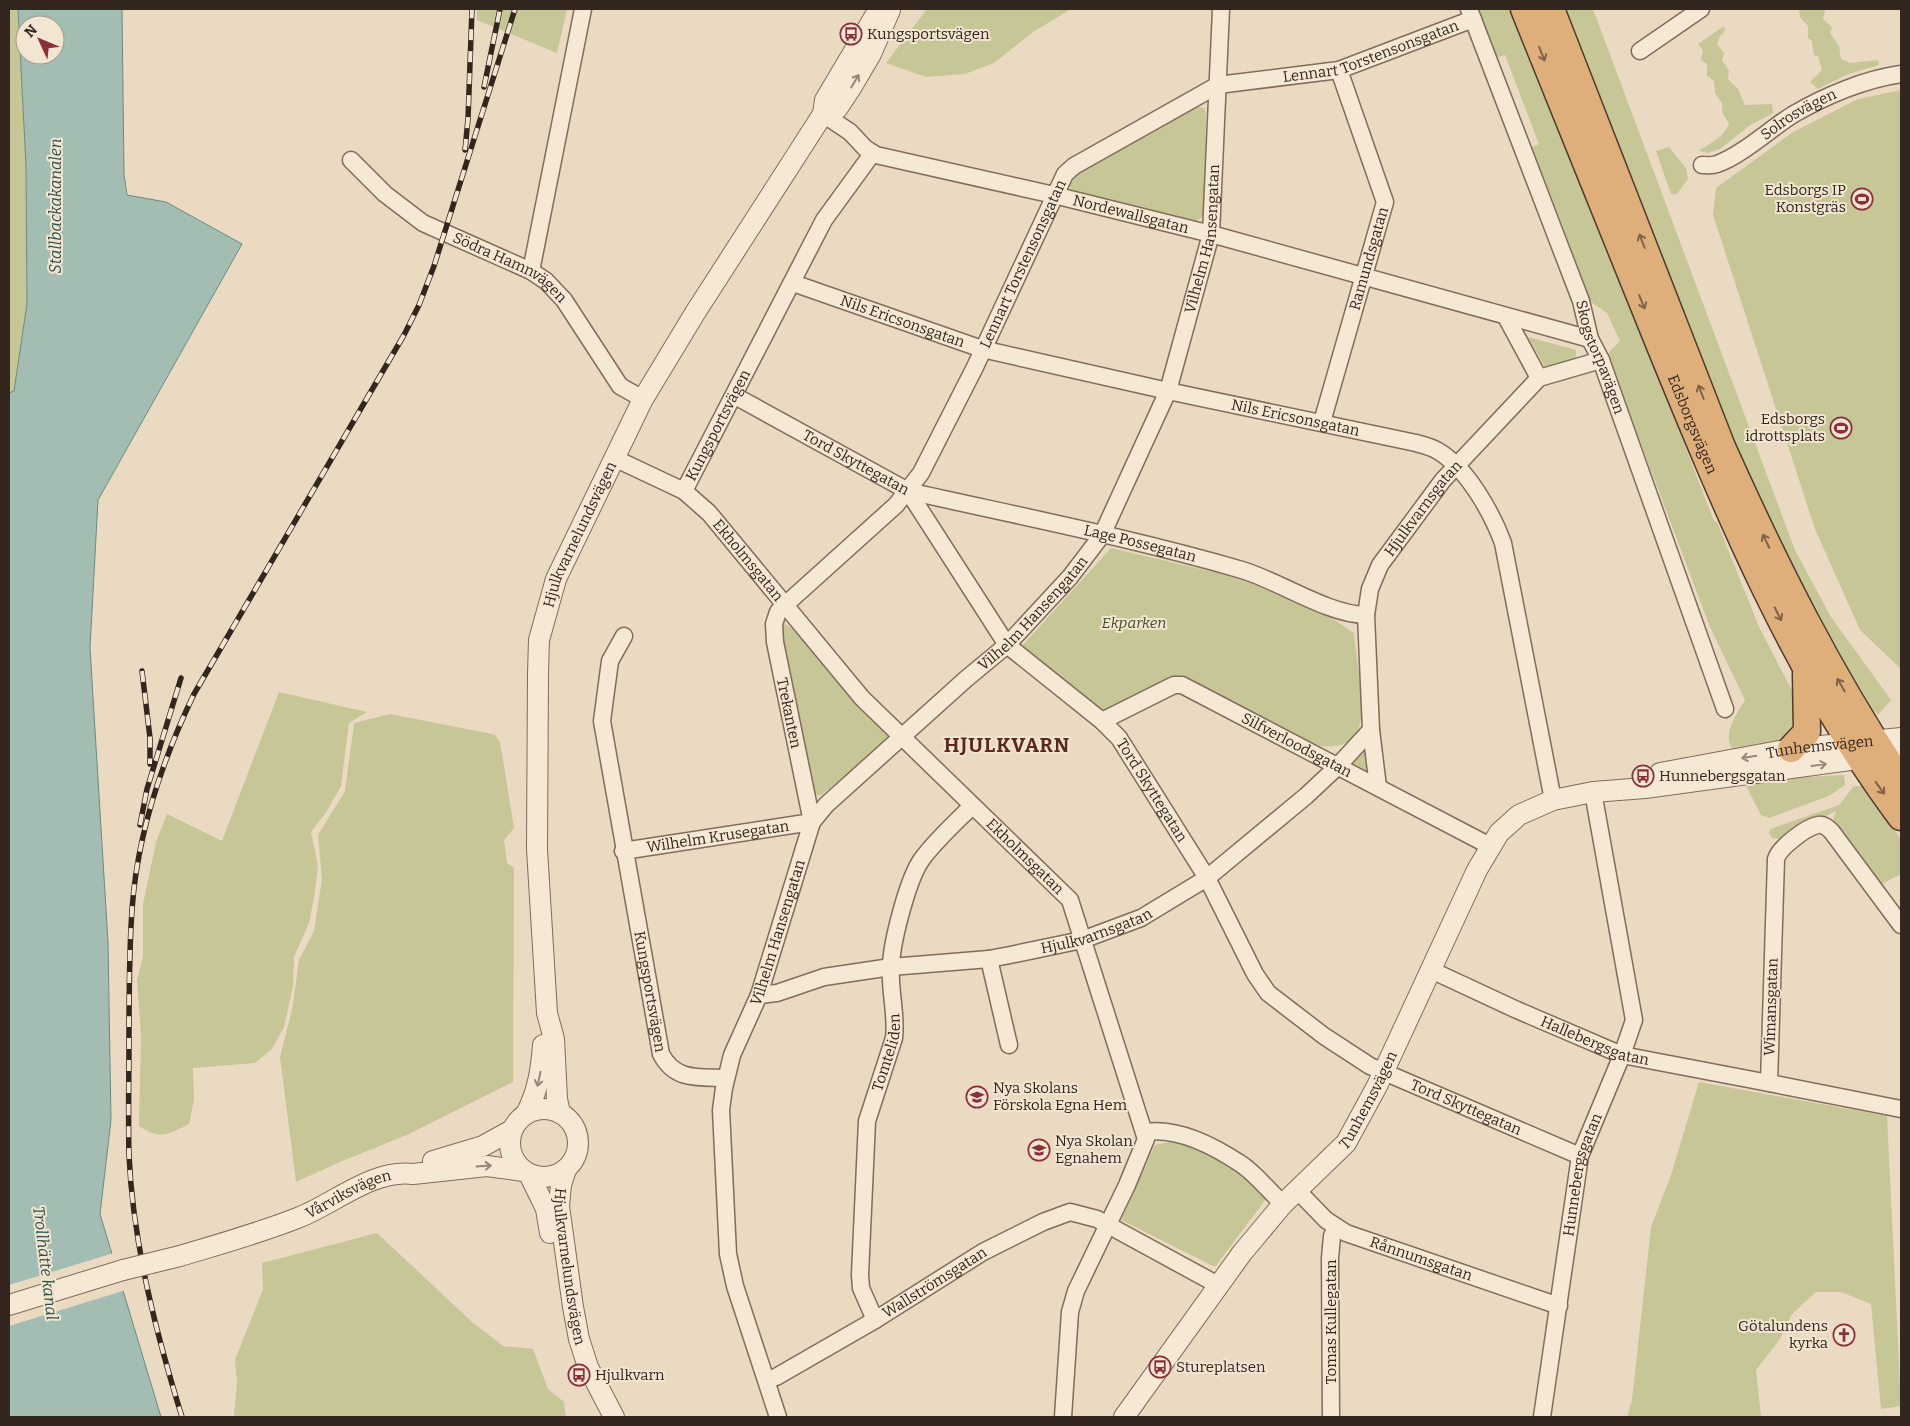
<svg xmlns="http://www.w3.org/2000/svg" width="1910" height="1426" viewBox="0 0 1910 1426" font-family="Bitter,serif">
<style>
.green{fill:#c6c697}
.water{fill:#a4bdb3;stroke:#6c8a7f;fill-rule:evenodd}
.pier{fill:#eadac2}
.lines{fill:none;stroke-linecap:round;stroke-linejoin:round}
.minor-casing{stroke:#826c5b;stroke-width:19}
.tertiary-casing{stroke:#826c5b;stroke-width:22}
.trunk-casing{stroke:#503b2f;stroke-width:29}
.minor{stroke:#f5e8d4;stroke-width:16}
.tertiary{stroke:#f5e8d4;stroke-width:20}
.trunk{stroke:#deae7b;stroke-width:26}
.rail-casing{stroke:#33261e;stroke-width:5.5}
.rail{stroke:#f2e5d1;stroke-width:4;stroke-dasharray:11;stroke-linecap:butt}
.tertiary-bridge-casing{stroke:#826c5b;stroke-width:22;stroke-linecap:butt}
.tertiary-bridge{stroke:#f5e8d4;stroke-width:20}
.oneway{stroke:#806348}
.oneway2{stroke:#948779}
.labels{text-anchor:middle;stroke-width:4;stroke-linejoin:round;paint-order:stroke}
.poi-label{font-size:15px;fill:#33261e;stroke:#f2e5d1;text-anchor:start}
.street-label{font-size:15px;fill:#33261e;stroke:#f2e5d1}
.park-label{font-size:15px;font-style:italic;fill:#484d26;stroke:#f2e5d1}
.water-label{font-size:16px;font-style:italic;fill:#2e514c;stroke:#f2e5d1}
.district-label{font-size:20px;font-weight:bold;letter-spacing:1px;fill:#5c2721;stroke:#f2e5d1}
</style>
<rect width="100%" height="100%" fill="#eadac2"/>
<path class="green" d="M 9,9 L 18,9 L 26,166 L 27,304 L 14,392 L 9,393 Z
M 477,9 L 567,9 L 557,53 L 477,20 Z
M 927,9 L 1071,9 L 1033,32 L 994,63 L 965,74 L 926,77 L 886,63 Z
M 1479,9 L 1516,9 L 1714,521 L 1717,522 L 1759,627 L 1798,702 L 1799,723 L 1784,743 L 1734,751 C 1720,736 1737,714 1745,700 L 1710,627 L 1614,372 L 1609,352 L 1620,341 L 1607,313 L 1588,300 L 1561,221 L 1530,148 L 1539,144 L 1505,55 L 1495,58 Z
M 1563,9 L 1593,9 L 1795,550 L 1831,617 L 1891,700 L 1878,715 L 1861,697 L 1781,552 L 1703,381 Z
M 1799,9 L 1821,9 L 1825,11 L 1823,19 L 1832,27 L 1830,33 L 1839,46 L 1841,59 L 1850,63 L 1878,60 L 1879,65 L 1846,75 L 1818,89 L 1810,82 L 1822,70 L 1818,56 L 1814,55 L 1812,41 L 1808,38 L 1808,26 L 1800,17 Z
M 1724,26 L 1725,31 L 1720,36 L 1717,44 L 1724,53 L 1722,60 L 1729,71 L 1728,79 L 1738,89 L 1745,105 L 1772,104 L 1773,113 L 1749,126 L 1720,149 L 1708,153 L 1699,151 C 1710,143 1725,137 1729,123 L 1723,114 L 1722,103 L 1715,93 L 1714,81 L 1707,76 L 1707,64 L 1701,60 L 1703,50 L 1698,44 Z
M 1901,90 L 1901,669 L 1860,630 L 1815,529 L 1713,215 L 1716,188 L 1793,132 L 1858,99 Z
M 1195,106 L 1204,108 L 1206,114 L 1205,216 L 1194,222 L 1073,192 L 1069,185 L 1072,177 Z
M 1669,147 L 1686,168 L 1688,179 L 1677,194 L 1671,194 L 1656,151 Z
M 1528,337 L 1576,350 L 1576,358 L 1547,370 Z
M 1111,548 L 1239,578 L 1327,615 L 1354,633 C 1356,658 1366,705 1359,728 C 1354,745 1335,748 1320,746 L 1176,678 L 1104,711 L 1021,647 Z
M 785,624 L 797,631 L 890,737 L 887,742 L 821,795 L 814,795 L 780,629 Z
M 279,692 L 367,712 L 349,723 L 341,786 L 327,811 L 311,832 L 318,866 L 314,898 L 309,923 L 294,957 L 293,986 L 284,1027 L 272,1049 L 255,1063 L 193,1068 L 194,1100 L 189,1124 C 168,1135 160,1140 139,1126 L 141,1035 L 137,980 L 143,957 L 143,904 L 156,842 L 167,814 L 222,841 Z
M 390,714 L 487,733 L 495,735 L 500,742 L 514,828 L 504,840 L 507,863 L 514,868 L 513,1082 L 409,1134 L 340,1162 L 296,1182 L 280,1057 L 292,1010 L 299,960 L 314,931 L 322,879 L 318,835 L 345,791 L 354,723 Z
M 1364,748 L 1370,774 L 1346,766 Z
M 1844,775 L 1845,785 L 1829,796 L 1769,818 L 1761,815 L 1743,780 Z
M 1854,786 L 1863,786 L 1901,839 L 1901,874 L 1880,885 L 1833,820 L 1836,811 L 1781,839 L 1772,838 L 1769,833 L 1770,829 L 1839,805 Z
M 1699,1082 L 1887,1116 L 1901,1406 L 1881,1409 L 1871,1304 L 1841,1292 L 1816,1292 L 1792,1314 L 1780,1339 L 1756,1370 L 1761,1417 L 1627,1417 L 1632,1400 L 1651,1227 L 1671,1175 Z
M 1183,1139 L 1242,1172 L 1266,1199 L 1215,1267 L 1121,1220 L 1155,1145 Z
M 377,1233 L 471,1321 L 503,1346 L 533,1349 L 548,1389 L 564,1402 L 566,1417 L 234,1417 L 237,1383 L 235,1360 L 263,1289 L 262,1263 Z"/>
<path class="water" d="M 18,9 L 122,9 L 124,174 L 127,195 L 166,202 L 242,244 L 98,500 L 90,648 L 108,942 L 111,1120 L 100,1214 L 161,1417 L 9,1417 L 9,393 L 14,391 L 27,304 L 26,166 ZM 25,25 L 55,25 L 55,55 L 25,55 Z"/>
<path class="pier" d="M 114,1253 L 126,1290 L 9,1326 L 9,1285 Z"/>
<g class="lines">
<g class="minor-casing">
<g id="minor">
<path id="s1" d="M 1469,9 L 1581,301 L 1590,339 L 1601,360 L 1725,709"/>
<path d="M 1640,51 L 1701,9"/>
<path id="s2" d="M 823,114 L 850,132 L 865,148 L 876,155 L 1054,195 L 1211,234 L 1590,339"/>
<path id="s3" d="M 351,160 L 385,194 L 423,223 L 531,271 L 546,281 L 564,300 L 620,386 L 643,399"/>
<path id="s4" d="M 1702,165 C 1706,165 1712,166 1717,164 C 1741,156 1771,128 1794,114 C 1825,96 1865,79 1901,74"/>
<path d="M 531,271 L 583,9"/>
<path id="s5" d="M 793,283 L 982,349 L 1168,391 L 1416,443 C 1423,445 1432,447 1438,451 C 1467,468 1492,513 1503,543 L 1553,800"/>
<path d="M 1506,317 L 1539,378"/>
<path id="s6" d="M 735,396 L 908,491 L 1007,645 L 1102,721 L 1119,738 L 1207,878 L 1255,974 L 1268,993 L 1324,1036 L 1370,1066 L 1580,1156"/>
<path id="s7" d="M 1322,422 L 1385,202 L 1339,70"/>
<path id="s8" d="M 614,458 L 684,491 L 709,513 L 862,698 L 1070,900 L 1146,1139 L 1127,1185 L 1076,1291 L 1070,1312 L 1063,1417"/>
<path id="s9" d="M 684,491 L 824,220 L 872,154"/>
<path id="s10" d="M 908,491 C 1019,516 1132,538 1242,570 C 1279,581 1329,615 1366,615"/>
<path id="s11" d="M 624,636 L 610,661 L 602,721 L 661,1054 C 675,1081 698,1077 725,1078"/>
<path id="s12" d="M 1102,721 L 1174,685 L 1182,685 L 1490,846"/>
<path id="s13" d="M 1378,787 L 1371,730 L 1366,615 L 1370,589 L 1380,565 L 1443,480 L 1539,378 L 1601,360"/>
<path id="s14" d="M 623,851 L 812,822 L 775,642 L 774,624 L 778,612 L 785,605 L 896,505 L 921,473 L 975,367 L 1065,174 L 1074,166 L 1218,85 L 1339,70 L 1473,19"/>
<path d="M 1901,925 L 1832,832 C 1828,828 1824,824 1818,825 C 1806,827 1779,848 1776,859 L 1769,1083 L 1901,1109"/>
<path d="M 989,959 L 1009,1045"/>
<path id="s15" d="M 1431,970 L 1517,1010 L 1622,1055 L 1769,1083"/>
<path id="s16" d="M 759,995 L 777,993 L 824,977 L 891,967 L 989,959 L 1010,955 L 1082,940 L 1141,918 L 1207,878 L 1306,796 L 1337,767 L 1371,730"/>
<path d="M 1145,1132 C 1177,1127 1214,1146 1241,1164 C 1256,1174 1269,1191 1283,1204"/>
<path id="s17" d="M 1297,1190 L 1326,1220 L 1346,1233 L 1559,1306"/>
<path id="s18" d="M 875,1320 L 861,1288 L 860,1275 L 867,1121 L 894,1038 C 897,1014 889,990 891,965 C 892,941 908,878 922,859 C 936,840 955,823 972,806"/>
<path id="s19" d="M 767,1380 L 776,1377 L 875,1320 L 983,1252 L 1043,1222 L 1070,1212 L 1097,1219 L 1218,1285"/>
<path id="s20" d="M 778,1417 L 735,1286 L 728,1254 L 721,1110 L 724,1088 L 732,1055 L 759,995 L 812,822 L 826,805 L 966,679 L 1007,645 L 1070,577 L 1102,535 L 1168,391 L 1211,234 L 1221,9"/>
<path d="M 1331,1417 L 1330,1258 L 1332,1236 L 1336,1227"/>
<path id="s21" d="M 1542,1417 L 1580,1156 L 1622,1055 L 1634,1020 L 1593,792"/>
</g>
</g>
<g class="tertiary-casing">
<g id="tertiary">
<path d="M 823,114 L 837,109 L 851,88 L 871,54 L 890,10"/>
<path id="s22" d="M 1660,773 L 1791,749 L 1901,738"/>
<circle cx="544" cy="1143" r="34"/>
<path id="s23" d="M 560,1113 L 557,1099 L 554,1039 L 547,1013 L 537,849 L 538,674 L 539,640 L 556,579 L 643,399 L 695,313 L 823,114 L 825,100 L 879,9"/>
<path d="M 526,1114 C 538,1091 541,1070 543,1045"/>
<path d="M 433,1161 L 483,1146 L 512,1130"/>
<path id="s24" d="M 566,1169 L 561,1185 L 559,1206 L 573,1307 L 579,1339 L 588,1367 L 614,1417"/>
<path d="M 529,1174 L 546,1209 L 550,1233"/>
<path id="s25" d="M 180,1256 C 220,1244 260,1233 300,1217 C 335,1203 373,1169 413,1174 L 487,1166 L 523,1171"/>
<path d="M 9,1305 L 123,1270"/>
<path id="s26" d="M 1124,1417 L 1242,1253 L 1283,1204 L 1346,1143 L 1377,1086 L 1477,870 L 1499,833 L 1519,815 L 1553,800 L 1593,792 L 1645,788 L 1901,753"/>
</g>
</g>
<g class="trunk-casing">
<g id="trunk">
<path id="s27" d="M 1524,9 C 1569,121 1615,234 1660,346 C 1727,510 1795,675 1901,817"/>
<path d="M 1551,9 L 1722,447 C 1774,563 1830,676 1901,781"/>
<path d="M 1791,749 L 1807,732 L 1806,674"/>
</g>
</g>
<use href="#minor" class="minor"/>
<use href="#tertiary" class="tertiary"/>
<use href="#trunk" class="trunk"/>
<g class="rail-casing">
<path id="rail" d="M 484,87 L 500,9
M 465,150 L 468,119 L 472,9
M 142,671 L 150,738 L 150,764
M 140,825 L 147,789 L 181,678
M 182,1417 C 156,1333 133,1244 129,1155 C 128,1117 129,1077 129,1038 C 129,996 129,953 132,910 C 137,835 162,761 194,694 L 404,335 L 419,305 L 434,266 L 515,9"/>
</g>
<use href="#rail" class="rail"/>
<g class="tertiary-bridge-casing">
<path id="tertiary-bridge" d="M 123,1270 L 180,1256"/>
</g>
<use href="#tertiary-bridge" class="tertiary-bridge"/>
</g>
<defs><path id="oneway-shaft" d="M-6 0H5M1.5-3L5.5 0L1.5 3" fill="none" stroke-width="1.6" stroke-linecap="round" stroke-linejoin="round" transform="scale(1.25)"/></defs>
<g class="oneway">
<use href="#oneway-shaft" transform="translate(1542 54) rotate(68)"/>
<use href="#oneway-shaft" transform="translate(1642 241) rotate(-111)"/>
<use href="#oneway-shaft" transform="translate(1642 302) rotate(68)"/>
<use href="#oneway-shaft" transform="translate(1701 392) rotate(-111)"/>
<use href="#oneway-shaft" transform="translate(1766 541) rotate(-116)"/>
<use href="#oneway-shaft" transform="translate(1778 614) rotate(63)"/>
<use href="#oneway-shaft" transform="translate(1841 685) rotate(-120)"/>
<use href="#oneway-shaft" transform="translate(1880 788) rotate(55)"/>
</g>
<g class="oneway2">
<use href="#oneway-shaft" transform="translate(855 81) rotate(-59)"/>
<use href="#oneway-shaft" transform="translate(1749 757) rotate(170)"/>
<use href="#oneway-shaft" transform="translate(1819 765) rotate(-8)"/>
<use href="#oneway-shaft" transform="translate(539 1079) rotate(102)"/>
<use href="#oneway-shaft" transform="translate(484 1166) rotate(-4)"/>
</g>
<defs>
<g id="bus-ring" transform="scale(1.125)"><circle r="9.5" fill="#f2e5d1" stroke="#8b303a" stroke-width="1.5"/><path d="M-5-6H5V4H4V6H2V4H-2V6H-4V4H-5ZM-3.5-4V0h7V-4ZM-3.5 1.2v1.5H-2V1.2ZM2 1.2v1.5H3.5V1.2Z" fill="#8b303a"/></g>
<g id="stadium-ring" transform="scale(1.125)"><circle r="9.5" fill="#f2e5d1" stroke="#8b303a" stroke-width="1.5"/><path d="M0-5a6.5 5 0 1 0 0 10a6.5 5 0 1 0 0-10ZM-3.5-1.8h7v3.6h-7Z" fill="#8b303a"/></g>
<g id="school-ring" transform="scale(1.125)"><circle r="9.5" fill="#f2e5d1" stroke="#8b303a" stroke-width="1.5"/><path d="M0-5L7-2L0 1L-7-2ZM-4 1L0 2.5L4 1V4Q0 6-4 4Z" fill="#8b303a"/></g>
<g id="church-ring" transform="scale(1.125)"><circle r="9.5" fill="#f2e5d1" stroke="#8b303a" stroke-width="1.5"/><path d="M-1.2-6h2.4v3.5h3.3v2.4h-3.3V6h-2.4V-.1h-3.3v-2.4h3.3Z" fill="#8b303a"/></g>
</defs>
<g fill-rule="evenodd">
<use href="#bus-ring" x="851" y="34"/>
<use href="#stadium-ring" x="1862" y="199"/>
<use href="#stadium-ring" x="1841" y="428"/>
<use href="#bus-ring" x="1643" y="776"/>
<use href="#school-ring" x="977" y="1097"/>
<use href="#school-ring" x="1039" y="1150"/>
<use href="#church-ring" x="1844" y="1335"/>
<use href="#bus-ring" x="1160" y="1367"/>
<use href="#bus-ring" x="579" y="1375"/>
</g>
<g class="labels">
<g class="poi-label">
<text x="867" y="39">Kungsportsvägen</text>
<text x="1846" y="195" text-anchor="end">Edsborgs IP<tspan x="1846" dy="17">Konstgräs</tspan></text>
<text x="1825" y="424" text-anchor="end">Edsborgs<tspan x="1825" dy="17">idrottsplats</tspan></text>
<text x="1659" y="781">Hunnebergsgatan</text>
<text x="993" y="1093">Nya Skolans<tspan x="993" dy="17">Förskola Egna Hem</tspan></text>
<text x="1055" y="1146">Nya Skolan<tspan x="1055" dy="17">Egnahem</tspan></text>
<text x="1828" y="1331" text-anchor="end">Götalundens<tspan x="1828" dy="17">kyrka</tspan></text>
<text x="1176" y="1372">Stureplatsen</text>
<text x="595" y="1380">Hjulkvarn</text>
</g>
<g class="street-label">
<text dy="5" stroke="none"><textPath href="#s14" startOffset="1272">Lennart Torstensonsgatan</textPath></text>
<text dy="5" stroke="none"><textPath href="#s4" startOffset="111">Solrosvägen</textPath></text>
<text dy="5" stroke="none"><textPath href="#s2" startOffset="329">Nordewallsgatan</textPath></text>
<text dy="5" stroke="none"><textPath href="#s20" startOffset="1342">Vilhelm Hansengatan</textPath></text>
<text dy="5" stroke="none"><textPath href="#s7" startOffset="170">Ramundsgatan</textPath></text>
<text dy="5" stroke="none"><textPath href="#s14" startOffset="838">Lennart Torstensonsgatan</textPath></text>
<text dy="5" stroke="none"><textPath href="#s3" startOffset="194">Södra Hamnvägen</textPath></text>
<text dy="5" stroke="none"><textPath href="#s5" startOffset="116">Nils Ericsonsgatan</textPath></text>
<text dy="5" stroke="none"><textPath href="#s1" startOffset="372">Skogstorpavägen</textPath></text>
<text dy="5" stroke="none"><textPath href="#s5" startOffset="521">Nils Ericsonsgatan</textPath></text>
<text dy="5" stroke="none"><textPath href="#s27" startOffset="448">Edsborgsvägen</textPath></text>
<text dy="5" stroke="none"><textPath href="#s9" startOffset="74">Kungsportsvägen</textPath></text>
<text dy="5" stroke="none"><textPath href="#s6" startOffset="138">Tord Skyttegatan</textPath></text>
<text dy="5" stroke="none"><textPath href="#s13" startOffset="296">Hjulkvarnsgatan</textPath></text>
<text dy="5" stroke="none"><textPath href="#s23" startOffset="588">Hjulkvarnelundsvägen</textPath></text>
<text dy="5" stroke="none"><textPath href="#s10" startOffset="238">Lage Possegatan</textPath></text>
<text dy="5" stroke="none"><textPath href="#s8" startOffset="172">Ekholmsgatan</textPath></text>
<text dy="5" stroke="none"><textPath href="#s20" startOffset="922">Vilhelm Hansengatan</textPath></text>
<text transform="translate(789 713) rotate(78)" y="5">Trekanten</text>
<text dy="5" stroke="none"><textPath href="#s12" startOffset="218">Silfverloodsgatan</textPath></text>
<text dy="5" stroke="none"><textPath href="#s22" startOffset="162">Tunhemsvägen</textPath></text>
<text dy="5" stroke="none"><textPath href="#s6" startOffset="588">Tord Skyttegatan</textPath></text>
<text dy="5" stroke="none"><textPath href="#s14" startOffset="96">Wilhelm Krusegatan</textPath></text>
<text dy="5" stroke="none"><textPath href="#s8" startOffset="578">Ekholmsgatan</textPath></text>
<text dy="5" stroke="none"><textPath href="#s16" startOffset="345">Hjulkvarnsgatan</textPath></text>
<text dy="5" stroke="none"><textPath href="#s20" startOffset="502">Vilhelm Hansengatan</textPath></text>
<text dy="5" stroke="none"><textPath href="#s11" startOffset="364">Kungsportsvägen</textPath></text>
<text transform="translate(1771 1007) rotate(-88)" y="5">Wimansgatan</text>
<text dy="5" stroke="none"><textPath href="#s15" startOffset="179">Hallebergsgatan</textPath></text>
<text dy="5" stroke="none"><textPath href="#s18" startOffset="274">Tomteliden</textPath></text>
<text dy="5" stroke="none"><textPath href="#s26" startOffset="402">Tunhemsvägen</textPath></text>
<text dy="5" stroke="none"><textPath href="#s6" startOffset="1052">Tord Skyttegatan</textPath></text>
<text dy="5" stroke="none"><textPath href="#s21" startOffset="246">Hunnebergsgatan</textPath></text>
<text dy="5" stroke="none"><textPath href="#s25" startOffset="180">Vårviksvägen</textPath></text>
<text dy="5" stroke="none"><textPath href="#s17" startOffset="145">Rånnumsgatan</textPath></text>
<text dy="5" stroke="none"><textPath href="#s24" startOffset="99">Hjulkvarnelundsvägen</textPath></text>
<text dy="5" stroke="none"><textPath href="#s19" startOffset="194">Wallströmsgatan</textPath></text>
<text transform="translate(1331 1322) rotate(-90)" y="5">Tomas Kullegatan</text>
</g>
<g class="park-label">
<text x="1134" y="628">Ekparken</text>
</g>
<g class="water-label">
<text transform="translate(55 206) rotate(-90)" y="6">Stallbackakanalen</text>
<text transform="translate(46 1263) rotate(83)" y="6">Trollhätte kanal</text>
</g>
<g class="district-label">
<text x="1007" y="752">HJULKVARN</text>
</g>
</g>
<rect width="1910" height="1426" fill="none" stroke="#33261e" stroke-width="20"/>
<g transform="translate(40 40) rotate(314)"><circle r="24" fill="#f2e5d1" stroke="#a69989"/>
<path d="M0-4L9 19L0 12L-9 19Z" fill="#8b303a"/>
<text y="-8" font-size="14" font-weight="bold" text-anchor="middle" fill="#33261e">N</text>
</g>
</svg>
